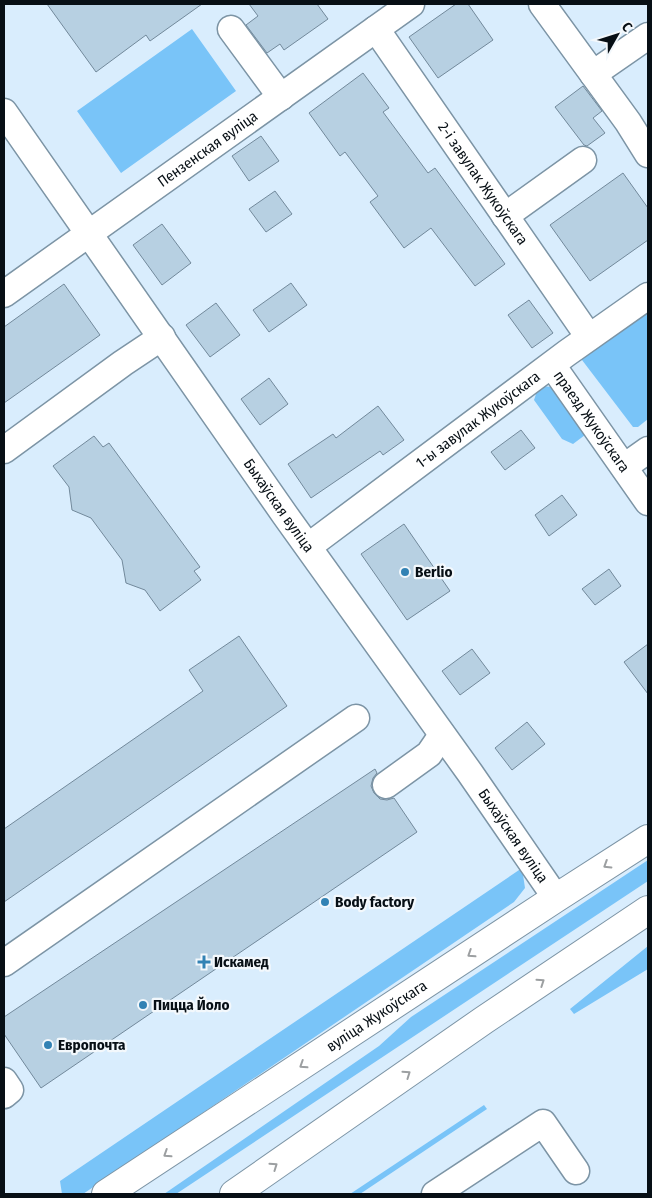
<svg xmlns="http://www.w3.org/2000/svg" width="652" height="1198" viewBox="0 0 652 1198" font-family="'Fira Sans Condensed',sans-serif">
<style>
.green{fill:#79c4f8}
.building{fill:#b7d0e2;stroke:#72899b}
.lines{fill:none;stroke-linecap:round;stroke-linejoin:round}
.minor-casing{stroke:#7c94a5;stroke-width:29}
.major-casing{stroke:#7c94a5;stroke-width:30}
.minor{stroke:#fff;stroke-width:26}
.major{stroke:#fff;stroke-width:28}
.oneway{stroke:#9c9fa1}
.poi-dot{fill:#3282b4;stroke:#f3f8fc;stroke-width:2}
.labels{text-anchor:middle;stroke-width:4.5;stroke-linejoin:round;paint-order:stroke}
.street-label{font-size:15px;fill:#070f15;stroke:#f3f8fc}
.poi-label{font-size:15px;font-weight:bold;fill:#070f15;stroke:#f3f8fc;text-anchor:start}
</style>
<rect width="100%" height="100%" fill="#d9edfd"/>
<path class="green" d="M 192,29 L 236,91 L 121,173 L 77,111 Z
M 648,306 L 648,419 L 638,427 L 633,427 L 582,360 L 580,354 Z
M 543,386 L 551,387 L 585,435 L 573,444 L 562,439 L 534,400 L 537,391 Z
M 648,860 L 648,881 L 176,1194 L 164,1194 L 379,1046 L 411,1017 Z
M 522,868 L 525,888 L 514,902 L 83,1194 L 62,1194 L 60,1181 Z
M 648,946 L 648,969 L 574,1014 L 570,1009 Z
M 484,1105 L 487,1109 L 360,1194 L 350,1194 Z"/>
<path class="building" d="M 47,4 L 202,4 L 150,41 L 146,35 L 96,72 Z
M 249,4 L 317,4 L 328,19 L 284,50 L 280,44 L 267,53 L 246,25 L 258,16 Z
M 456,4 L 468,4 L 493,40 L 438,78 L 409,37 Z
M 363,73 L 389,108 L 383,112 L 428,173 L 435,168 L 505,264 L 475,286 L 431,228 L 404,248 L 370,202 L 378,196 L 345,152 L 340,156 L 309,113 Z
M 583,86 L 602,111 L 593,118 L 605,133 L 587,146 L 584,145 L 555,107 Z
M 261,136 L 279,161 L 249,181 L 232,156 Z
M 623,173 L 648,208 L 648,240 L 590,281 L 550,225 Z
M 275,191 L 292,214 L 266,232 L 249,209 Z
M 162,224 L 191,263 L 162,285 L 133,245 Z
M 291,283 L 307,305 L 269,332 L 253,310 Z
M 64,284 L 100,335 L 4,403 L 4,327 Z
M 529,300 L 553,333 L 532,348 L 508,315 Z
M 216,303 L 240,335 L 210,357 L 186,325 Z
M 269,378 L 288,404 L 260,425 L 241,399 Z
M 378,406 L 404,440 L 383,455 L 380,451 L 311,498 L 288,464 L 333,434 L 336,438 Z
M 521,430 L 535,448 L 505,470 L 491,452 Z
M 94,436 L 103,447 L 109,443 L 200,567 L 194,571 L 201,580 L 160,611 L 145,590 L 126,583 L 122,560 L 91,518 L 72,510 L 69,487 L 53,466 Z
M 562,495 L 577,515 L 549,536 L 535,515 Z
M 404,524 L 450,591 L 407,620 L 361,554 Z
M 609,569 L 621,586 L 595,605 L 582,589 Z
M 239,636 L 287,706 L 4,902 L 4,829 L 203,691 L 189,670 Z
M 648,644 L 648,694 L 624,662 Z
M 472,649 L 490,673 L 460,695 L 442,671 Z
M 527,722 L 545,744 L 512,770 L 495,748 Z
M 375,769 L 377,773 L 373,778 L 371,786 L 374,793 L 380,799 L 387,800 L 394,798 L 417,832 L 41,1088 L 4,1034 L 4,1017 Z"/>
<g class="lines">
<g class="minor-casing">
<g id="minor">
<path d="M 542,4 L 628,122 L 648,154"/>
<path d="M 231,29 L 281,97"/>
<path id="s1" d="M 376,29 L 589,337"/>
<path d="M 593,74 L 648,36"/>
<path id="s2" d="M 4,112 L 285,515 L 470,773 L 556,898"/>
<path d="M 505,216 L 583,160"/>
<path id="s3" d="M 4,294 L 411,4"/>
<path id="s4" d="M 552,365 L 648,502"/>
<path d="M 4,450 L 123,363 L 162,337"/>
<path d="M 624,467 L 648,450"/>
<path id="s5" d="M 309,546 L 567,353 L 648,296"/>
<path d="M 386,785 L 429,754 L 442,735"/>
<path d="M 4,963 L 356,718"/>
<path d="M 4,1081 L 10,1090 L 4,1095"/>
<path d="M 435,1194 L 543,1123 L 576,1171"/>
</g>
</g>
<g class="major-casing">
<g id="major">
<path id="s6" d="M 106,1194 L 556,898 L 648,839"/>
<path d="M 234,1194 L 484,1020 L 648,910"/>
</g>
</g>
<use href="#minor" class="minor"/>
<use href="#major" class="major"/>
</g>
<defs><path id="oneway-chevron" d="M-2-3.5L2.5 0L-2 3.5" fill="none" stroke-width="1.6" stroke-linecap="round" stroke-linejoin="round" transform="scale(1.25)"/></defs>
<g class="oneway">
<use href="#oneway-chevron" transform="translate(607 865) rotate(148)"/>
<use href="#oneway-chevron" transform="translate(471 954) rotate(147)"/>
<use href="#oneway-chevron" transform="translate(541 982) rotate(-34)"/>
<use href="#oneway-chevron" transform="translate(303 1065) rotate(147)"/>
<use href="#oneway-chevron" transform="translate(407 1074) rotate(-35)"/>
<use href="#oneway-chevron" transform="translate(167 1154) rotate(147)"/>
<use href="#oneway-chevron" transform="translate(274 1166) rotate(-35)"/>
</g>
<g class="poi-dot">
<circle cx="405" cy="572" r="5"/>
<circle cx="325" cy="902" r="5"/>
<path d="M201.5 954.5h5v5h5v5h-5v5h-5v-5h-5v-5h5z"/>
<circle cx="143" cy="1005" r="5"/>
<circle cx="48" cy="1045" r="5"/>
</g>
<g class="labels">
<g class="street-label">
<text dy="5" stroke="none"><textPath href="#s3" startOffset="250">Пензенская вуліца</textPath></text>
<text dy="5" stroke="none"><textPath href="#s1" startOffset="188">2-і завулак Жукоўскага</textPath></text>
<text dy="5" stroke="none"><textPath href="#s5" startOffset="211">1-ы завулак Жукоўскага</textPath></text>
<text dy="5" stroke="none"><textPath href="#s4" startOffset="69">праезд Жукоўскага</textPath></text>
<text dy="5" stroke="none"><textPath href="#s2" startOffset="480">Быхаўская вуліца</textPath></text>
<text dy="5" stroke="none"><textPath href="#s2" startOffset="885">Быхаўская вуліца</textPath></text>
<text dy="5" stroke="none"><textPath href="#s6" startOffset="324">вуліца Жукоўскага</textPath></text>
</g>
<g class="poi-label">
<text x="415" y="577">Berlio</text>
<text x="335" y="907">Body factory</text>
<text x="214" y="967">Искамед</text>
<text x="153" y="1010">Пицца Йоло</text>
<text x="58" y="1050">Европочта</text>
</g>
</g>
<rect width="652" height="1198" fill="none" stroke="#070f15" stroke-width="10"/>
<g transform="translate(617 35) rotate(51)" stroke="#f3f8fc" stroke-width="4" paint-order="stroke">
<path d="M0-4L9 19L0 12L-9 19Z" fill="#070f15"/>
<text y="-8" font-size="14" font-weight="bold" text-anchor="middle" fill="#070f15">С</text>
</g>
</svg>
